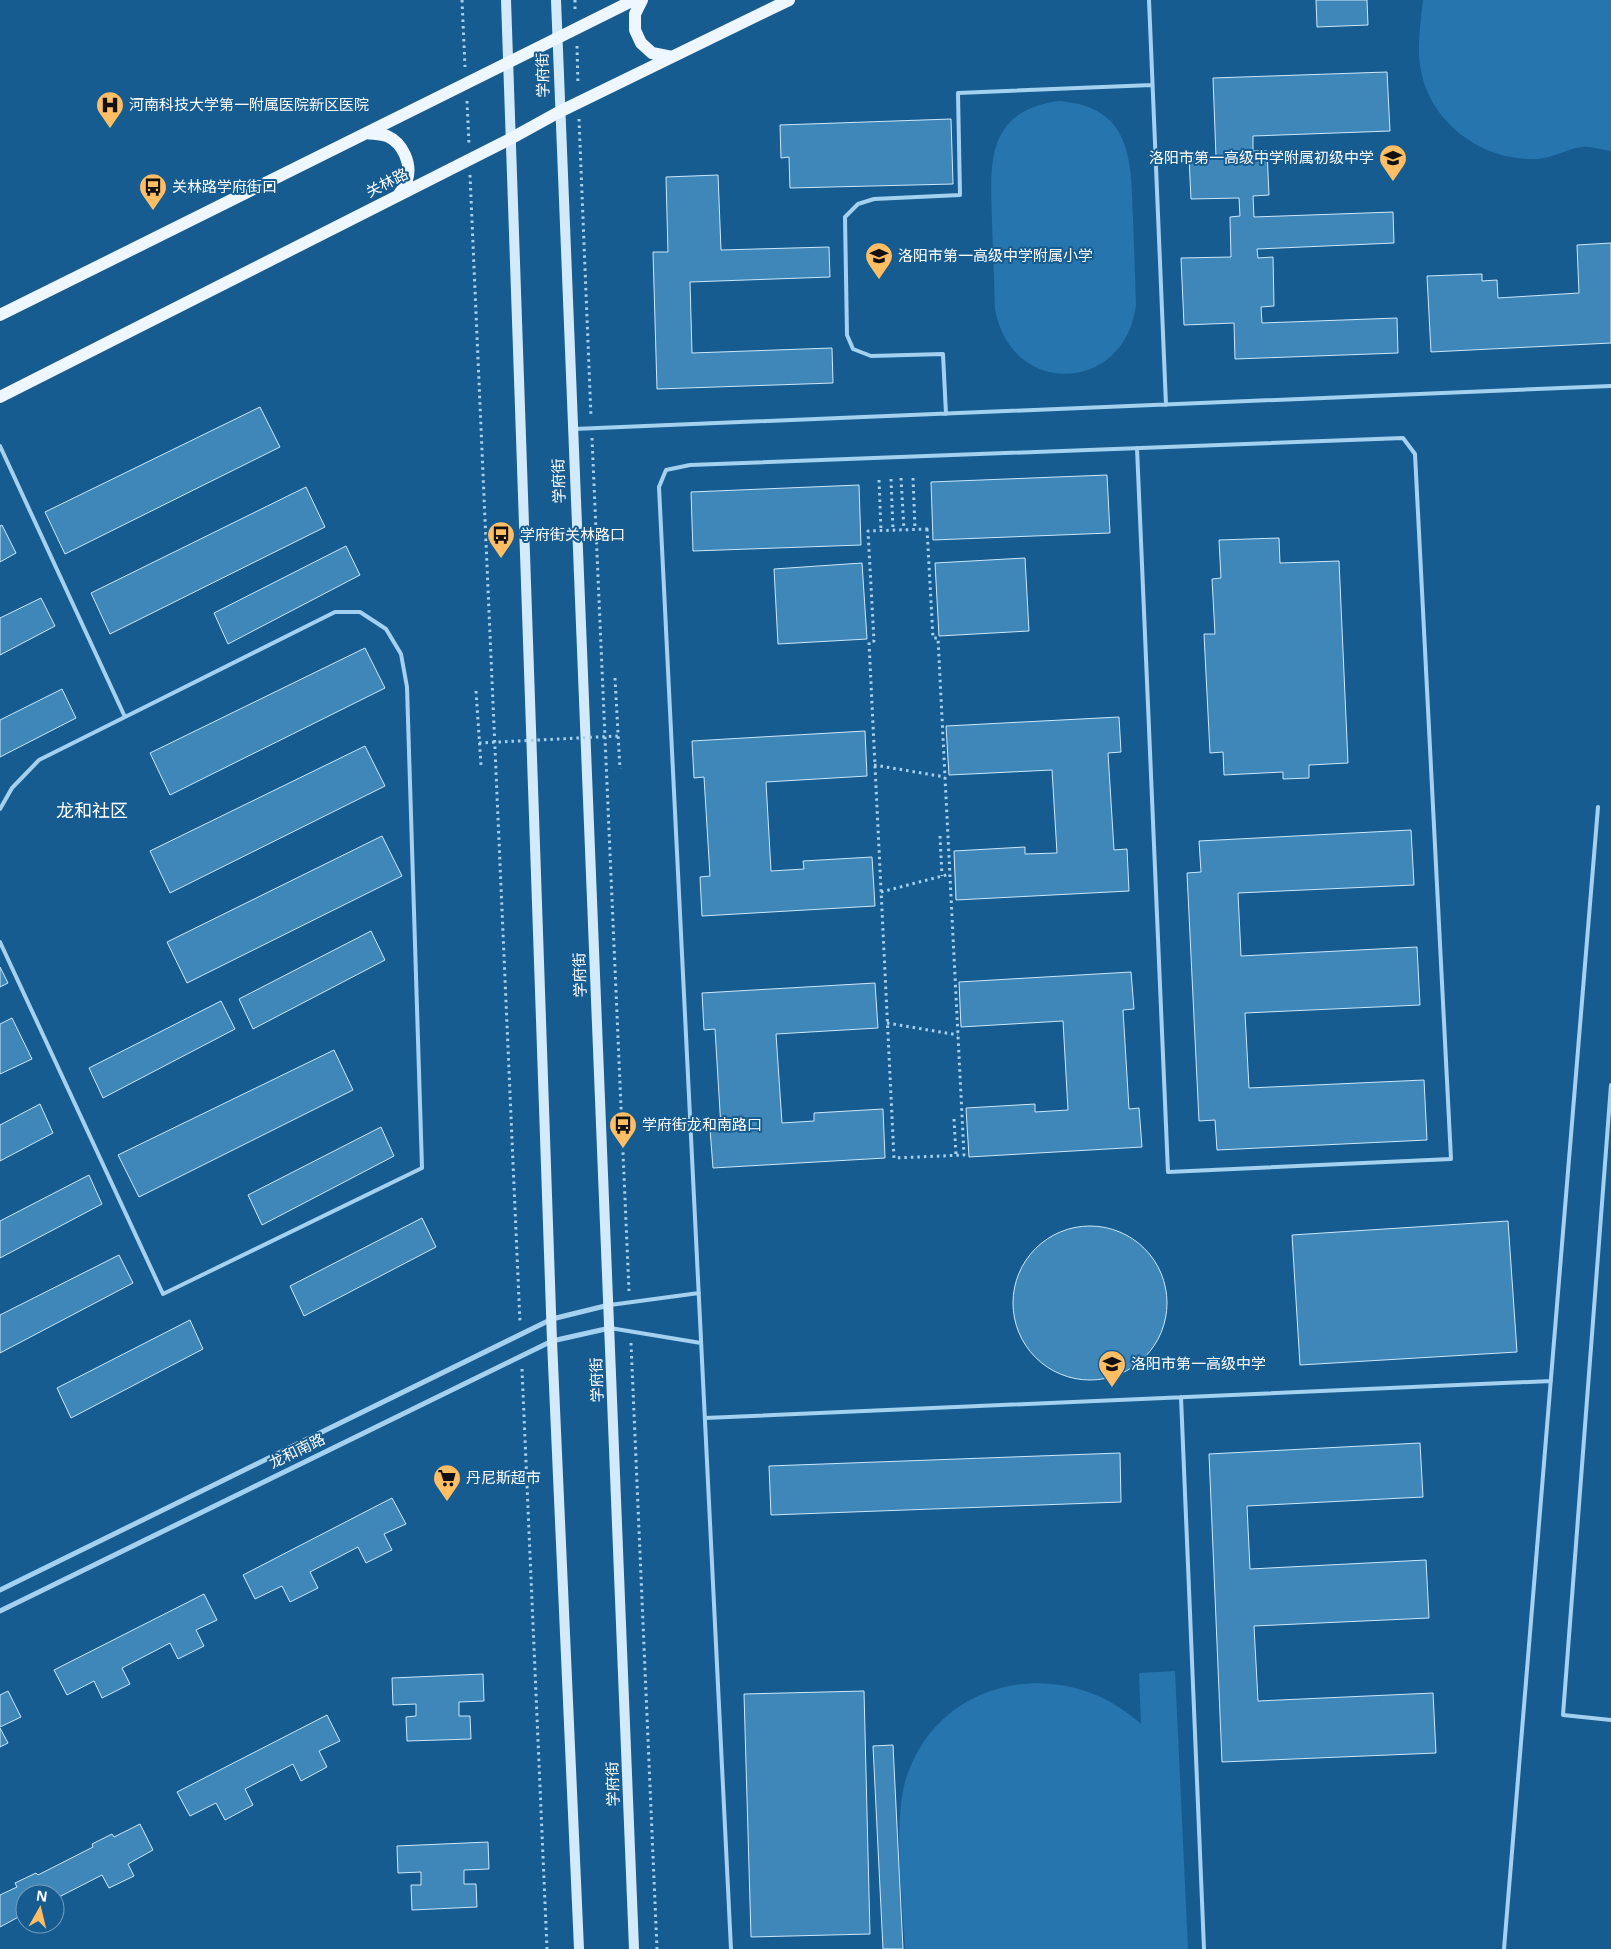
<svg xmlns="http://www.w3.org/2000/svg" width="1611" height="1949" viewBox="0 0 1611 1949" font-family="'Noto Sans','Noto Sans SC',sans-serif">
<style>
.green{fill:#2675ae}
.building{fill:#3f86b9;stroke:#cce8fb}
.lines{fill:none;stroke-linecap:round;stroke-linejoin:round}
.path{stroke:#a5d1f0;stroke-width:3;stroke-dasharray:2.5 4;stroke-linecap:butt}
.lane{stroke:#a5d1f0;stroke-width:4}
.street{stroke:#a5d1f0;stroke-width:5}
.secondary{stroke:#d3eafb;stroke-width:10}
.primary{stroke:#eef7ff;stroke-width:12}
.path-bridge{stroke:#a5d1f0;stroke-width:3;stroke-dasharray:2.5 4;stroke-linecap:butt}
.labels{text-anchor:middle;stroke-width:4;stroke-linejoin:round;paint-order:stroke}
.street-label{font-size:15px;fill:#fff;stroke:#175c91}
.poi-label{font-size:15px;fill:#fff;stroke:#175c91;text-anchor:start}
.quarter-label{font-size:18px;fill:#fff;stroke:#175c91}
</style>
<rect width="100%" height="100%" fill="#175c91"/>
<path class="green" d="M 1423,0 L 1611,0 L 1611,151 C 1602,150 1590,146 1581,147 C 1567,149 1553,158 1537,159 C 1481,161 1428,122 1420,65 C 1417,43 1421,21 1423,0 Z
M 1059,101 C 1132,107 1131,159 1133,217 C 1134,246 1135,275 1136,305 C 1125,394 1011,398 995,309 C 994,280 993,250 992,221 C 990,162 986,111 1059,101 Z
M 1175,1671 L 1188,1949 L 905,1949 C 903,1901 893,1827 905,1782 C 936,1676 1064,1653 1141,1724 L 1139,1673 Z"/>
<path class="building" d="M 1316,0 L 1367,0 L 1368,25 L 1317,27 Z
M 1387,72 L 1390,131 L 1253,136 L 1253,151 L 1267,151 L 1269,195 L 1253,196 L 1254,217 L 1393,212 L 1394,243 L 1257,249 L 1258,258 L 1273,257 L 1274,306 L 1261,307 L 1262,323 L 1397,318 L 1398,353 L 1235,359 L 1234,323 L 1184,325 L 1181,258 L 1231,257 L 1230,217 L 1240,216 L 1239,198 L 1191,199 L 1189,158 L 1216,157 L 1213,78 Z
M 951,119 L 953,184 L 790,188 L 789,157 L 781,158 L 780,125 Z
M 718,175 L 721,250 L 829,247 L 830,277 L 690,282 L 692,353 L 832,348 L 833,383 L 657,389 L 653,252 L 668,252 L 666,177 Z
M 1611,243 L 1611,343 L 1431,352 L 1427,276 L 1482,274 L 1482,281 L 1497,280 L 1498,298 L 1579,293 L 1577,245 Z
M 260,407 L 280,447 L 65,554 L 45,512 Z
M 1107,475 L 1110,533 L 933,540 L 931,482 Z
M 859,485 L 861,545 L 693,551 L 691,492 Z
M 306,487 L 325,527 L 110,634 L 91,593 Z
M 2,525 L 16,553 L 0,562 L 0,526 Z
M 1279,538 L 1280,563 L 1339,561 L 1348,763 L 1309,765 L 1309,778 L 1283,779 L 1283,772 L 1224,775 L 1223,752 L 1210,753 L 1204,634 L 1215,634 L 1212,579 L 1221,578 L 1219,540 Z
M 346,546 L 360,575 L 228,644 L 214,613 Z
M 1025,558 L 1029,631 L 939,636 L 935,563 Z
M 862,563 L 867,639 L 778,644 L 774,569 Z
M 41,598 L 55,626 L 0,655 L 0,618 Z
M 365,648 L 385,688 L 170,795 L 150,753 Z
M 62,689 L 76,718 L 0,757 L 0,720 Z
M 1119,717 L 1121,752 L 1108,753 L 1114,850 L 1127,849 L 1129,891 L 956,900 L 954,851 L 1025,847 L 1025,854 L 1057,853 L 1052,770 L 949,775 L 946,726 Z
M 865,731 L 867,776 L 766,782 L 771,871 L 804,869 L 803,861 L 872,857 L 875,906 L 702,916 L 700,877 L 710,876 L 704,777 L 694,778 L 692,741 Z
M 365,746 L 385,786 L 170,893 L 150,851 Z
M 1411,830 L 1414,885 L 1238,893 L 1241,956 L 1417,947 L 1420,1005 L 1245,1013 L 1249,1088 L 1424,1080 L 1427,1140 L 1217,1150 L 1215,1120 L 1199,1121 L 1187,873 L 1201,872 L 1199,841 Z
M 382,836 L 402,876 L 187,983 L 167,942 Z
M 371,931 L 385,960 L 253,1029 L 239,999 Z
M 0,967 L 8,983 L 0,987 Z
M 1131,972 L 1134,1009 L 1123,1010 L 1129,1109 L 1139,1108 L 1142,1147 L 969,1157 L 966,1108 L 1035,1104 L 1035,1112 L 1068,1110 L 1063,1021 L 961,1027 L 959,982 Z
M 875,983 L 878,1028 L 776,1034 L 782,1123 L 814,1121 L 814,1113 L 883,1109 L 885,1158 L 713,1168 L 710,1129 L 721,1128 L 715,1029 L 704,1030 L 702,993 Z
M 221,1001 L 235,1029 L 103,1098 L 89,1068 Z
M 12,1018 L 32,1059 L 0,1074 L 0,1024 Z
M 334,1050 L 353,1090 L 139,1197 L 118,1155 Z
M 40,1104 L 53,1133 L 0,1161 L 0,1125 Z
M 381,1127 L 394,1156 L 262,1225 L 248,1195 Z
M 89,1175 L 102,1204 L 0,1258 L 0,1221 Z
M 422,1218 L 436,1247 L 304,1316 L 290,1286 Z
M 1508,1221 L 1517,1352 L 1300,1365 L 1292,1235 Z
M1013 1303a77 77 0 1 1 154 0a77 77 0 1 1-154 0Z
M 119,1255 L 133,1283 L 0,1353 L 0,1315 Z
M 190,1320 L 203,1349 L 71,1418 L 57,1388 Z
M 1420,1443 L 1423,1497 L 1247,1506 L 1250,1569 L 1426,1560 L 1429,1618 L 1254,1626 L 1258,1701 L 1433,1693 L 1436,1753 L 1222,1762 L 1209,1454 Z
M 1120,1453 L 1121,1502 L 771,1515 L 769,1466 Z
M 392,1498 L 406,1524 L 384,1534 L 392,1550 L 366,1563 L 358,1547 L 310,1572 L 318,1588 L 290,1602 L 282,1586 L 255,1599 L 243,1575 Z
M 204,1594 L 217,1620 L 196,1630 L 204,1646 L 178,1659 L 170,1643 L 122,1668 L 130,1684 L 102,1698 L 94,1681 L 67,1695 L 54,1670 Z
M 483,1674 L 484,1701 L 459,1702 L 459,1716 L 470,1716 L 471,1739 L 407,1741 L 406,1717 L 416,1716 L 416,1704 L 393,1705 L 392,1678 Z
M 8,1691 L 21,1717 L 0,1727 L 0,1695 Z
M 864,1691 L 870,1934 L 751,1937 L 744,1694 Z
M 327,1715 L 340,1741 L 319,1751 L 327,1767 L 301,1781 L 293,1764 L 245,1789 L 253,1805 L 225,1820 L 216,1803 L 190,1816 L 177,1792 Z
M 0,1728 L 8,1743 L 0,1747 Z
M 893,1745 L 903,1949 L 883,1949 L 873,1746 Z
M 140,1824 L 153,1850 L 128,1864 L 134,1876 L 109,1888 L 102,1875 L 55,1899 L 55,1894 L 25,1894 L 25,1916 L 24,1914 L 0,1927 L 0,1895 L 17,1887 L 15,1883 L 36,1873 L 38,1875 L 93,1847 L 92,1844 L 112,1834 L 114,1837 Z
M 488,1842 L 489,1869 L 464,1870 L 464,1884 L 476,1884 L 477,1907 L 412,1910 L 411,1885 L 421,1885 L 421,1872 L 398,1873 L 397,1846 Z"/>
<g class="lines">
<path class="path" d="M 462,0 L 465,67
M 575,0 L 575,13
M 577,46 L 578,85
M 467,101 L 469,144
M 579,119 L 591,417
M 470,175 L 520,1323
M 592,438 L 629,1291
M 901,478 L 904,530
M 913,478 L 915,529
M 891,479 L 893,530
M 879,480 L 881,531
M 927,529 L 933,638 L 938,638 L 964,1155 L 894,1158 L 869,642 L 874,641 L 868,531 Z
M 615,678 L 620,769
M 476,691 L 481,765
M 874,765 L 945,777
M 940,836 L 942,876
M 881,892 L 950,874
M 887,1023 L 958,1035
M 954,1119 L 956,1155
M 631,1343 L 657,1949
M 522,1369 L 547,1949"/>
<path class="lane" d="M 1149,0 L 1166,405
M 946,414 L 943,354 L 871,356 L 853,349 L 847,335 L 845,217 L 858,204 L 874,199 L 960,195 L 958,93 L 1152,85
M 574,429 L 1611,386
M 0,446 L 125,717
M 0,809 L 12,788 L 39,760 L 335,612 L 360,612 L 386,629 L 401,654 L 407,687 L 422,1168 L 163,1294 L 0,942
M 1611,1085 L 1563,1715 L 1611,1720
M 610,1305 L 699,1293
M 610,1328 L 701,1343
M 1181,1397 L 1204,1949
M 705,1418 L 1551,1381
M 731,1949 L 659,487 L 666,470 L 690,465 L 1403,438 L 1415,454 L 1451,1159 L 1168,1172 L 1137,448
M 1504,1949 L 1598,807"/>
<path class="street" d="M 0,1590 L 552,1319 L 609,1305
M 0,1611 L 552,1341 L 610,1328"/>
<path class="secondary" d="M 506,0 L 552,1341 L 579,1949
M 556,0 L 634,1949"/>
<path class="primary" d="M 642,0 L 635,14 L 635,30 L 641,43 L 652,53 L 672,57
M 367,133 C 373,134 381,134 387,136 C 403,143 412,164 407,180 C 406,185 402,190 399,194
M 0,315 L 634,0
M 0,397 L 510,139 L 559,112 L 789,0"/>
<path class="path-bridge" d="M 479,743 L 618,736"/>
</g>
<defs>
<g id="hospital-pin" transform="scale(1.4375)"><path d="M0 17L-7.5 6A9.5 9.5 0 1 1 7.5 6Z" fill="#ffbe64" stroke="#175c91"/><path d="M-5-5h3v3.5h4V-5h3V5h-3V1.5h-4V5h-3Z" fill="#111"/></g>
<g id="school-pin" transform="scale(1.4375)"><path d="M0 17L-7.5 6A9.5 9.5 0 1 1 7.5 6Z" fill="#ffbe64" stroke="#175c91"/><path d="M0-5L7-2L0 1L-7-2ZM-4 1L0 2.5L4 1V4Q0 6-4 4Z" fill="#111"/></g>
<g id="bus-pin" transform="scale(1.4375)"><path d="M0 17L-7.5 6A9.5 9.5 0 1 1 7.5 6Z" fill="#ffbe64" stroke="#175c91"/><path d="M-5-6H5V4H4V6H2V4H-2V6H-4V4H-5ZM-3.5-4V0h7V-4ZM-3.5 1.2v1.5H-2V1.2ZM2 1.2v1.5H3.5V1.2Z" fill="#111"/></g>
<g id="supermarket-pin" transform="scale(1.4375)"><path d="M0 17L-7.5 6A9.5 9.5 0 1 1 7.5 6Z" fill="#ffbe64" stroke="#175c91"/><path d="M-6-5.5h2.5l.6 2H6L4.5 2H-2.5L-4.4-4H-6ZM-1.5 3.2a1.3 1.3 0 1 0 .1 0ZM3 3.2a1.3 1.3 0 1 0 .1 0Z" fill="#111"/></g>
</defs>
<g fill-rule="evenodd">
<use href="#hospital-pin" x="110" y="105"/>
<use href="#school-pin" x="1393" y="158"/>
<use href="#bus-pin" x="153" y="187"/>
<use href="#school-pin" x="879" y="256"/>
<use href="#bus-pin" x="501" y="535"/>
<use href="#bus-pin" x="623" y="1125"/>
<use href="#school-pin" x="1112" y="1364"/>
<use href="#supermarket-pin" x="447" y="1478"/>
</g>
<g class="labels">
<g class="street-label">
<text transform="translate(543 75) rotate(-91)" y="5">学府街</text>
<text transform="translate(387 183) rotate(-27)" y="5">关林路</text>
<text transform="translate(559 481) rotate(-92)" y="5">学府街</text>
<text transform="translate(580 975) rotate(-92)" y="5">学府街</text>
<text transform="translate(597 1380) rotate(-92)" y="5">学府街</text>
<text transform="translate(297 1451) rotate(-26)" y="5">龙和南路</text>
<text transform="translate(613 1784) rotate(-92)" y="5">学府街</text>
</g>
<g class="poi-label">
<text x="129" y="110">河南科技大学第一附属医院新区医院</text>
<text x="1374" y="163" text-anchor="end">洛阳市第一高级中学附属初级中学</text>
<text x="172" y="192">关林路学府街口</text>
<text x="898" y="261">洛阳市第一高级中学附属小学</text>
<text x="520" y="540">学府街关林路口</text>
<text x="642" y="1130">学府街龙和南路口</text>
<text x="1131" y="1369">洛阳市第一高级中学</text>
<text x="466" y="1483">丹尼斯超市</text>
</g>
<g class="quarter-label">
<text x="92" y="817">龙和社区</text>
</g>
</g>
<g transform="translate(40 1909) rotate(8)"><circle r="24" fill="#175c91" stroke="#749dbd"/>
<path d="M0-4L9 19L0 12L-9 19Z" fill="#ffbe64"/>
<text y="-8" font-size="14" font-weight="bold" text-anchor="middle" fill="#ffffff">N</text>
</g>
</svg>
